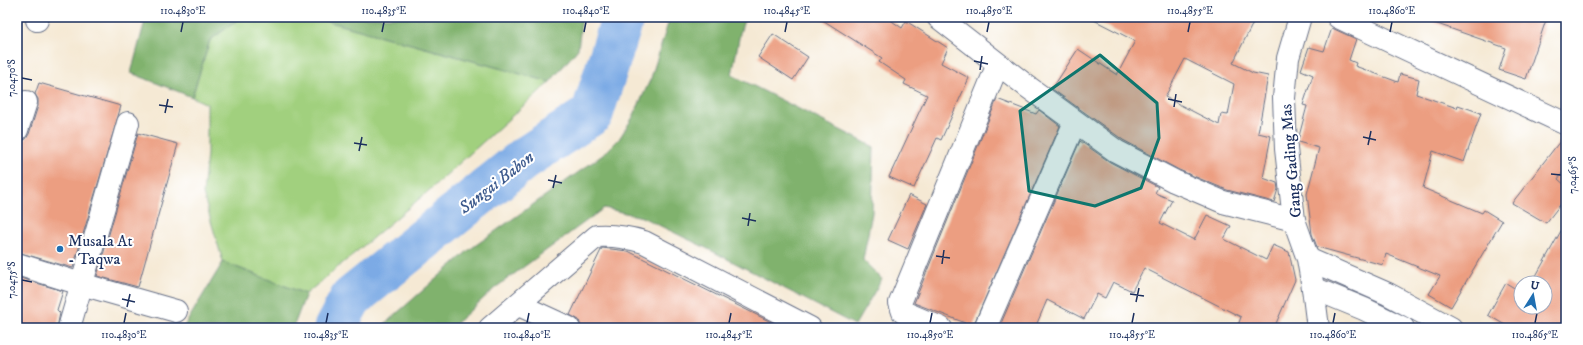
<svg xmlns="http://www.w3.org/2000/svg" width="1583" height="345" viewBox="0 0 1583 345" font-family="'IM FELL DW Pica',serif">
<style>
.green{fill:#a1d07e;stroke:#5e806e}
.forest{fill:#80b26d;stroke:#4e7066}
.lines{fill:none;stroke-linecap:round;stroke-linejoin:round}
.river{stroke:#7baae5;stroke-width:43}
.building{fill:#ec9e81;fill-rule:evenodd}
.minor-casing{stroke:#677087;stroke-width:24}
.tertiary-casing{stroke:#677087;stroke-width:24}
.minor{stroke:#fff;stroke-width:22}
.tertiary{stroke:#fff;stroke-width:22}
.marked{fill:#0f766e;fill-opacity:0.2;stroke:#0f766e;stroke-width:3;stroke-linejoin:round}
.ticks{fill:none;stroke:#1b2f5e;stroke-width:1.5}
.poi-dot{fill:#1f6fb2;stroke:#fff;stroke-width:1.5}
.labels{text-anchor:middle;stroke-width:4;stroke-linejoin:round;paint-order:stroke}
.street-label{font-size:16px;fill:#1b2f5e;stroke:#fff}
.poi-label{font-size:16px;fill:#1b2f5e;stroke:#fff;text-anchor:start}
.water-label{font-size:17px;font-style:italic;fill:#3d5a8d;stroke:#fff}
.neatline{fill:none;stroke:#1b2f5e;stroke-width:1.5}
.ticks-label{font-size:10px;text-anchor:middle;fill:#1b2f5e}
</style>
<rect width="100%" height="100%" fill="#fff"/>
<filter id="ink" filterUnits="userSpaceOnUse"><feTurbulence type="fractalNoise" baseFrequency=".025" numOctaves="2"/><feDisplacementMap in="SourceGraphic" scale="8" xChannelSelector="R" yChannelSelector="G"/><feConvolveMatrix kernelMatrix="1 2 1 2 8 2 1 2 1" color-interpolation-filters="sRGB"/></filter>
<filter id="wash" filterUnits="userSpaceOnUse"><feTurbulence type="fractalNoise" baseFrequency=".012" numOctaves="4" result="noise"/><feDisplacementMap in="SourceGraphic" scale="16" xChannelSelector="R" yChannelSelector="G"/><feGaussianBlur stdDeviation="0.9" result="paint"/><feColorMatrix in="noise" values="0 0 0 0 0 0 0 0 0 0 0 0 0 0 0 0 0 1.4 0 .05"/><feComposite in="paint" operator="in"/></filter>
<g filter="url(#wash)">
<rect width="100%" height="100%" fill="#f5e9d4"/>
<path class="green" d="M 242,17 L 312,17 L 550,82 L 425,194 L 306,294 L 223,262 L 203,194 L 207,154 L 207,104 L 192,97 L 210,40 Z"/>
<path class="forest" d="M 146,17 L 242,17 L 210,40 L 192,97 L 131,73 Z
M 312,17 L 582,17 L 578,49 L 550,82 Z
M 670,17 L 745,17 L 740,33 L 732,75 L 874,147 L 872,213 L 863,260 L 882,279 L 855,325 L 706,248 L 642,217 L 604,208 L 495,288 L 451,328 L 380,328 L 469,250 L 604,154 L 619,139 L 633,117 L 651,78 Z
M 223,262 L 306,294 L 293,328 L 183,328 Z"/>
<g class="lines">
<path class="river" d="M 335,328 L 351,298 L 525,158 L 592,114 L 623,17"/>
</g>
<g id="blocks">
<path class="building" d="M 818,17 L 886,17 L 902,28 L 906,21 L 948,48 L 941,63 L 969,78 L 941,140 L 937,138 L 914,188 L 889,177 L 927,95 L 904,84 L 906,80 L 879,62 L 882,58 Z
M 1088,17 L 1256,17 L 1233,63 L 1253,73 L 1268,76 L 1258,133 L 1271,136 L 1263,178 L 1277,183 L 1278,189 L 1274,202 L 1227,190 L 1179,170 L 1123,140 L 1052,89 L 1078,49 L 1117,75 L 1135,41 ZM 1185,59 L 1234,84 L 1228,115 L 1221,114 L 1219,125 L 1165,97 Z
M 1427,17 L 1547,17 L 1526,79 L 1499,70 L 1506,48 L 1426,20 Z
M 1332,28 L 1356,39 L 1349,60 L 1356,63 L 1355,66 L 1398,82 L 1400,74 L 1419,79 L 1416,94 L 1457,108 L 1458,105 L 1481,113 L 1464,162 L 1433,151 L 1423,188 L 1482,213 L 1484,210 L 1502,221 L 1451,307 L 1429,294 L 1440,276 L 1386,254 L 1383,265 L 1317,247 L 1312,234 L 1307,194 L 1319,148 L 1298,142 L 1298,140 L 1307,106 L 1303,105 L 1313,75 L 1301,70 L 1309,47 L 1324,51 Z
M 773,34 L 808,57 L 793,80 L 758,57 Z
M 39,83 L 121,106 L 73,268 L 17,252 L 17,158 L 22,141 L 26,139 L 29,134 L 38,106 L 38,99 L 35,94 Z
M 997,99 L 1036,114 L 1039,110 L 1060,126 L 973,326 L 914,303 Z
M 138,133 L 178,144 L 138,287 L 97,276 Z
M 1564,136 L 1566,136 L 1566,168 L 1558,179 L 1566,186 L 1566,197 L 1546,223 L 1512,203 Z
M 1080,141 L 1110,162 L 1158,187 L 1155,193 L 1172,200 L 1160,223 L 1194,240 L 1207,215 L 1231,226 L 1224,239 L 1266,260 L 1273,245 L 1289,252 L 1295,280 L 1274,328 L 1237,328 L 1241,317 L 1144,268 L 1132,291 L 1113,282 L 1105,298 L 1097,294 L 1084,319 L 1047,300 L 1035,328 L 999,328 Z
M 909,195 L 927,204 L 908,249 L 888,240 Z
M 1566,222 L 1566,328 L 1510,328 L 1488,315 L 1506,283 L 1521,292 L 1521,307 L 1545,307 L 1545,283 L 1532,283 Z
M 602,248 L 628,251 L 783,328 L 581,328 L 579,320 L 570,315 Z
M 17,277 L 63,291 L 57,310 L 60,313 L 57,328 L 17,328 Z"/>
</g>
</g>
<g filter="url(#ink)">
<use href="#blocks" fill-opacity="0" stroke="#677087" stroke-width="1"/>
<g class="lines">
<g class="minor-casing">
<path id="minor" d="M 938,17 L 1028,87 L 1116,151 L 1174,181 L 1223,202 L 1294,220
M 1338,17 L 1566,124
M 37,20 L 38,17
M 17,130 L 26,102
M 17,264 L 81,284 L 176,311
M 1313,288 L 1318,328
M 519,305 L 569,328
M 69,328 L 128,123
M 490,328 L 597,236 C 614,235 627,237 644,242 L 810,328
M 941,328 L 903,312 L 900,303 L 998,64
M 985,328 L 1075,122"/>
</g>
<g class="tertiary-casing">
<path id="tertiary" d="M 1300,17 L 1288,58 L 1284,98 L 1286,149 L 1294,220 L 1308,259 L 1313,288 L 1364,309 L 1403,328
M 1308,259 L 1388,294 L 1451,328"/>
</g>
<use href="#minor" class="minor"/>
<use href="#tertiary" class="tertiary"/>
</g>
</g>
<path class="marked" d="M 1100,55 L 1157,103 L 1159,138 L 1141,188 L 1095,206 L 1029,191 L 1020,111 Z"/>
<path class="ticks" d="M 181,32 L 183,22M 382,32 L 384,22M 584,32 L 586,22M 785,32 L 787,22M 987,32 L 989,22M 1188,32 L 1190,22M 1390,32 L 1392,22M 974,61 L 988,64M 980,70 L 982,56M 22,78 L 32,80M 1168,99 L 1182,102M 159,105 L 173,107M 1174,107 L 1176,94M 165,113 L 168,99M 1363,137 L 1376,140M 354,143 L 367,145M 1368,145 L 1371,131M 359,151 L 362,137M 1551,174 L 1561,175M 548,180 L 562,183M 553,188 L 556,175M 742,218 L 756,221M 748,226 L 750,213M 936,256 L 950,258M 942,264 L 944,250M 22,280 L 32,282M 1130,294 L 1144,296M 122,299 L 135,302M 1136,302 L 1139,288M 127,307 L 130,294M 124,323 L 126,313M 326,323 L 328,313M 527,323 L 529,313M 729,323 L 731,313M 930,323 L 932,313M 1132,323 L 1134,313M 1333,323 L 1335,313M 1535,323 L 1537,313"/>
<circle class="poi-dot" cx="60" cy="249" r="4"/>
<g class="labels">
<g class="street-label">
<text transform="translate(1290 161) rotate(-95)" y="6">Gang Gading Mas</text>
</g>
<g class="poi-label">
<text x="68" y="246">Musala At<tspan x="68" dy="18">- Taqwa</tspan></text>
</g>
<g class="water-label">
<text transform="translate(496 182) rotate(-38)" y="6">Sungai Babon</text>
</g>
</g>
<rect width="1583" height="345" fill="none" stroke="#fff" stroke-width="44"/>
<g transform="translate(1533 295) rotate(11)"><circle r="19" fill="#ffffff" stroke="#a4acbf"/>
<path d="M0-3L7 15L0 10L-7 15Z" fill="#1f6fb2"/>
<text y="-6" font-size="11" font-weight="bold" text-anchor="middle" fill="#1b2f5e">U</text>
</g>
<rect x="22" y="22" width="1539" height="301" class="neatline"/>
<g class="ticks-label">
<text x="183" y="14">110.4830°E</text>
<text x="384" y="14">110.4835°E</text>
<text x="586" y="14">110.4840°E</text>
<text x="787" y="14">110.4845°E</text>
<text x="989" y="14">110.4850°E</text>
<text x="1190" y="14">110.4855°E</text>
<text x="1392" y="14">110.4860°E</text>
<text transform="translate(11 78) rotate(-90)" y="4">7.0470°S</text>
<text transform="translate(1572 175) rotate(-90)" y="4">7.0465°S</text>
<text transform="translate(11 280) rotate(-90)" y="4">7.0475°S</text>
<text x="124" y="338">110.4830°E</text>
<text x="326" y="338">110.4835°E</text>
<text x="527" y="338">110.4840°E</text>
<text x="729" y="338">110.4845°E</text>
<text x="930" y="338">110.4850°E</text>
<text x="1132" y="338">110.4855°E</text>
<text x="1333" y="338">110.4860°E</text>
<text x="1535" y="338">110.4865°E</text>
</g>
</svg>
